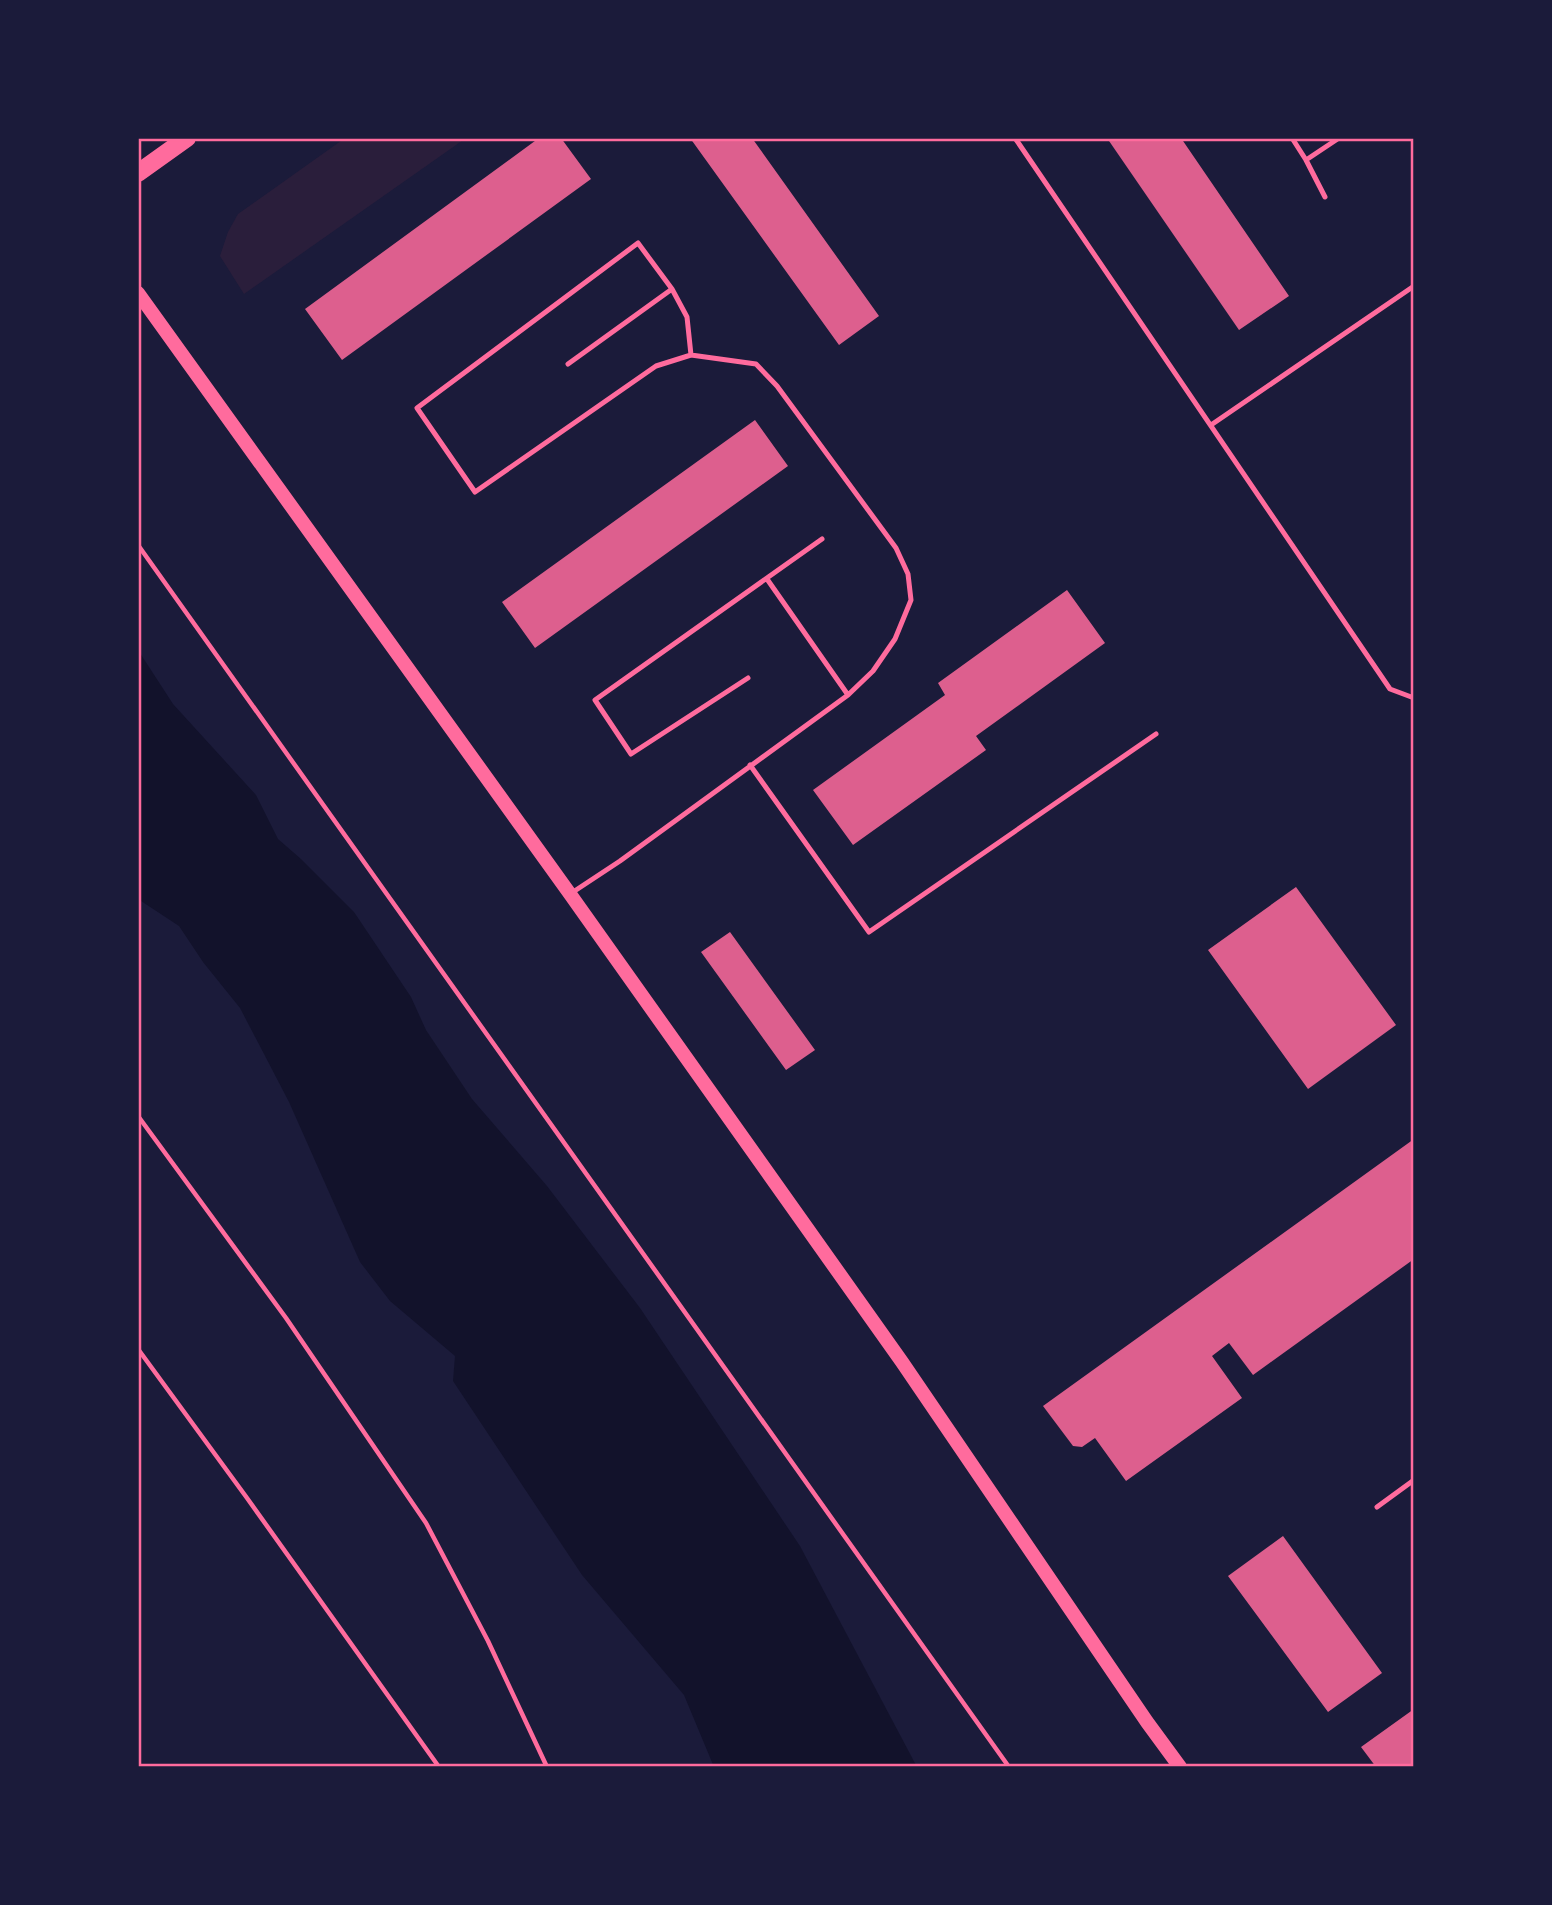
<svg xmlns="http://www.w3.org/2000/svg" width="1552" height="1905" viewBox="0 0 1552 1905" font-family="Overpass,sans-serif">
<style>
.green{fill:#2a1e3b}
.water{fill:#12122b}
.building{fill:#dd5f8e}
.lines{fill:none;stroke-linecap:round;stroke-linejoin:round}
.path{stroke:#ff6b9d;stroke-width:4.5}
.service{stroke:#ff6b9d;stroke-width:5}
.secondary{stroke:#ff6b9d;stroke-width:14}
.primary{stroke:#ff6b9d;stroke-width:18}
.neatline{fill:none;stroke:#ff6b9d;stroke-width:2.5}
</style>
<rect width="100%" height="100%" fill="#1b1b3a"/>
<path class="green" d="M 345,138 L 466,138 L 244,294 L 220,256 L 228,232 L 238,214 Z"/>
<path class="water" d="M 138,650 L 173,704 L 256,795 L 278,839 L 301,859 L 354,912 L 411,997 L 426,1030 L 472,1099 L 547,1186 L 640,1308 L 800,1546 L 917,1767 L 714,1767 L 684,1695 L 582,1575 L 453,1381 L 455,1356 L 390,1301 L 360,1262 L 289,1102 L 240,1008 L 203,962 L 179,926 L 138,899 Z"/>
<path class="building" d="M 539,138 L 561,138 L 591,179 L 342,360 L 305,309 Z
M 690,138 L 752,138 L 879,316 L 839,345 Z
M 1107,138 L 1181,138 L 1289,296 L 1239,330 Z
M 755,420 L 788,466 L 535,648 L 502,602 Z
M 1067,590 L 1105,643 L 976,736 L 986,750 L 853,845 L 813,790 L 945,695 L 938,683 Z
M 1296,887 L 1396,1025 L 1308,1089 L 1208,950 Z
M 730,932 L 815,1050 L 786,1070 L 701,952 Z
M 1414,1139 L 1414,1259 L 1253,1375 L 1229,1343 L 1212,1356 L 1242,1398 L 1126,1481 L 1095,1438 L 1082,1447 L 1073,1446 L 1043,1406 Z
M 1283,1536 L 1382,1673 L 1328,1712 L 1228,1576 Z
M 1414,1709 L 1414,1767 L 1376,1767 L 1361,1747 Z"/>
<g class="lines">
<path class="path" d="M 138,545 L 1009,1767
M 138,1116 L 286,1318 L 426,1523 L 488,1641 L 547,1767
M 138,1349 L 247,1498 L 439,1767"/>
<path class="service" d="M 1015,138 L 1390,689 L 1414,698
M 1292,138 L 1306,160 L 1339,138
M 1306,160 L 1325,197
M 568,364 L 672,289
M 1211,425 L 1414,286
M 767,579 L 848,695
M 748,678 L 631,754 L 595,700 L 822,539
M 750,765 L 869,932 L 1156,734
M 570,894 L 620,861 L 848,695 L 873,671 L 895,639 L 911,600 L 908,574 L 896,548 L 777,386 L 756,364 L 691,355 L 656,366 L 475,492 L 417,408 L 638,243 L 672,289 L 687,317 L 691,355
M 1377,1507 L 1414,1480"/>
<path class="secondary" d="M 138,293 L 570,894 L 902,1362 L 1147,1722 L 1180,1767"/>
<path class="primary" d="M 138,173 L 187,138"/>
</g>
<rect width="1552" height="1905" fill="none" stroke="#1b1b3a" stroke-width="280"/>
<rect x="140" y="140" width="1272" height="1625" class="neatline"/>
</svg>
